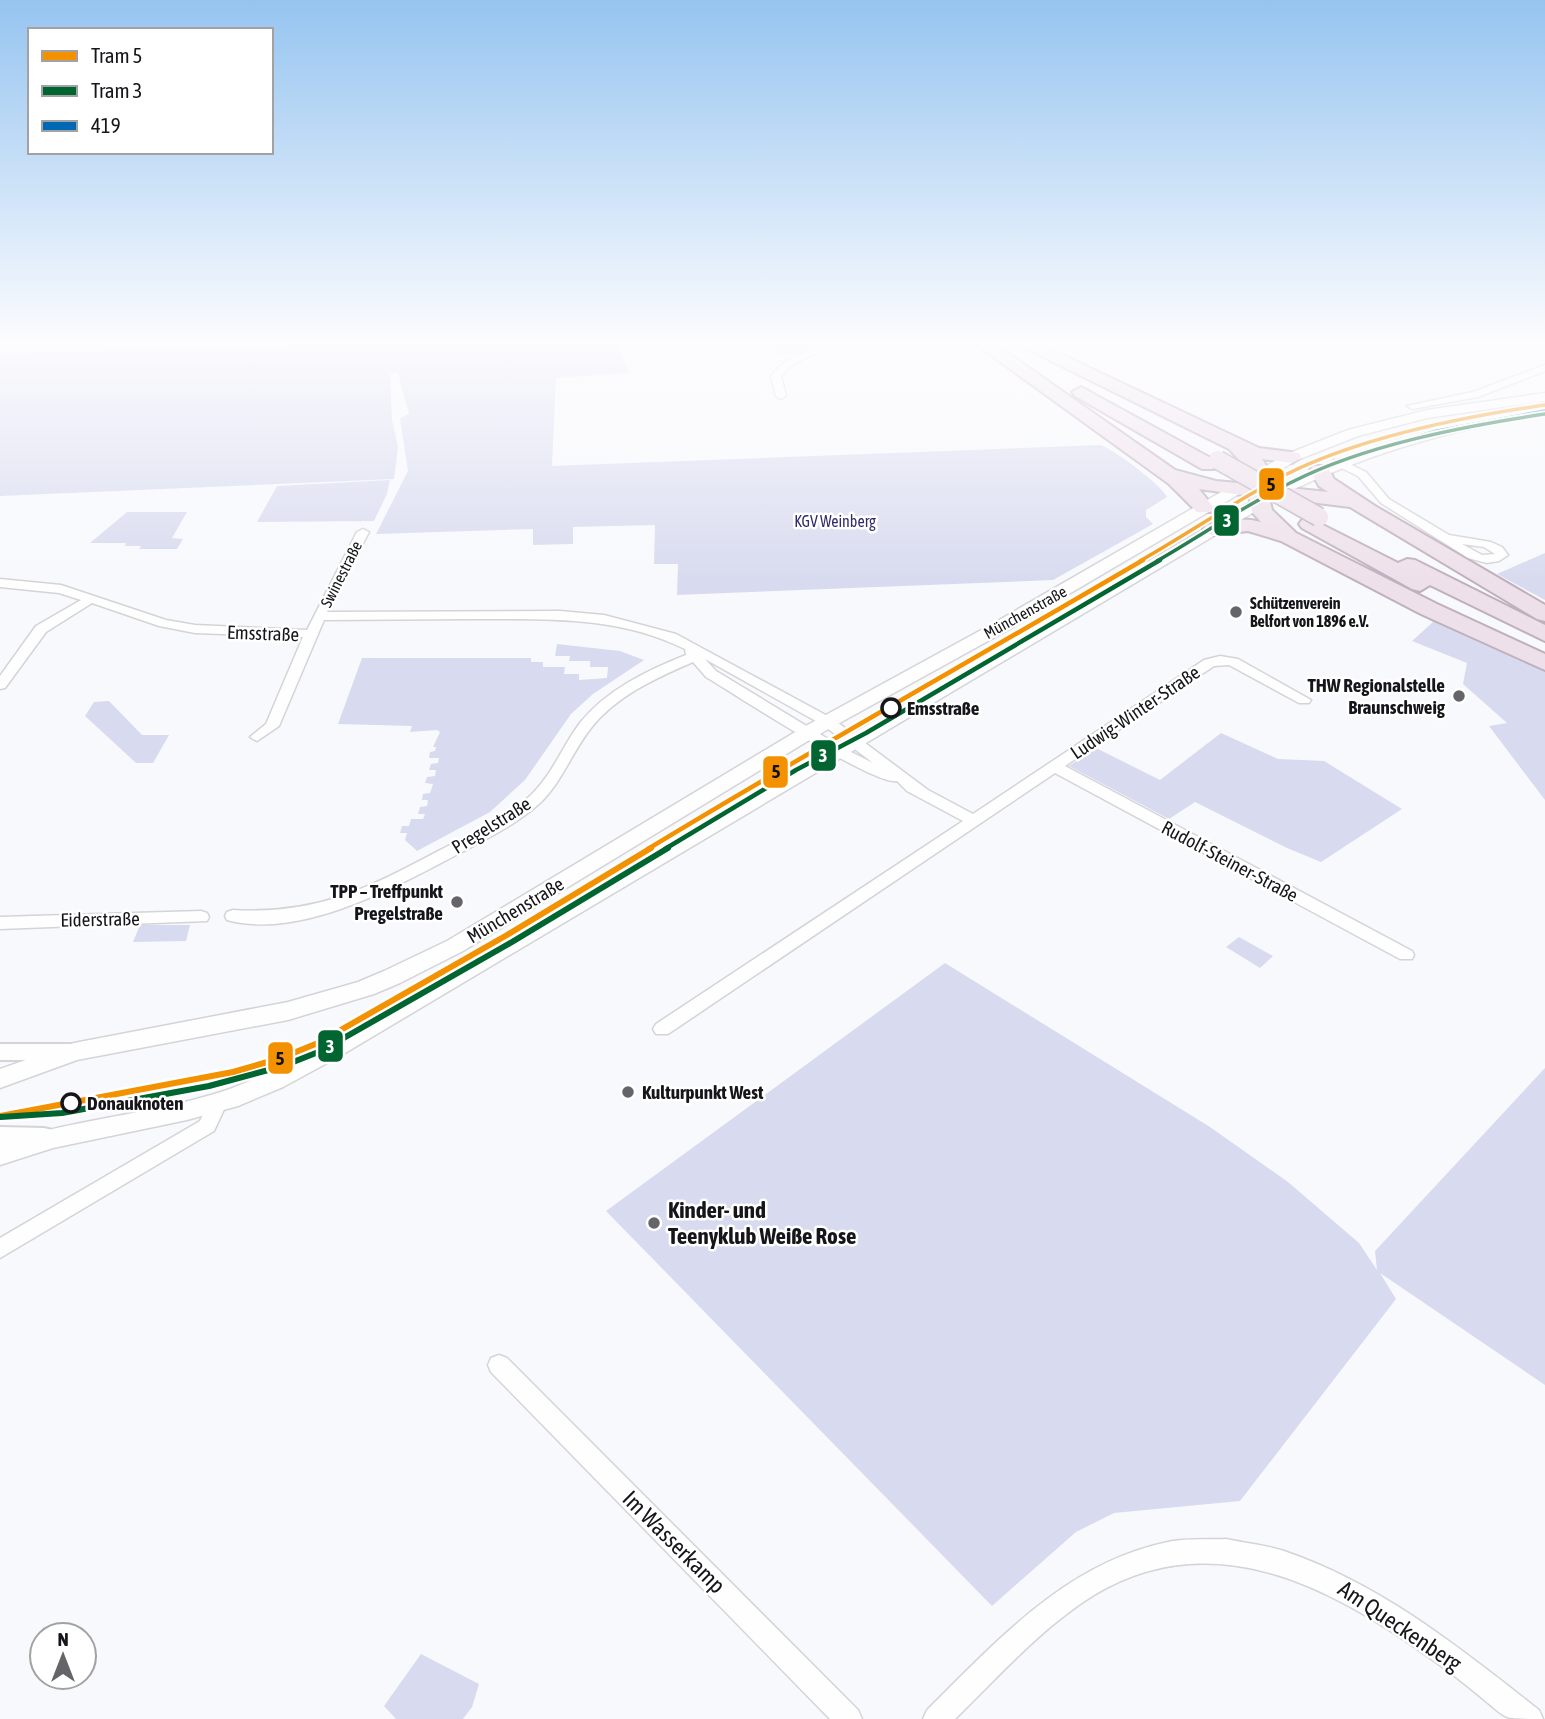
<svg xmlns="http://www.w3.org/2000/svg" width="1545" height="1719" viewBox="0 0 1545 1719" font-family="'Asap Condensed',sans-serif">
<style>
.green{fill:#d8dbef}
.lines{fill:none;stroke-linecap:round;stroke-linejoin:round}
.minor-casing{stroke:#d4d4d8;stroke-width:3}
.tertiary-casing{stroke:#d4d4d8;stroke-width:4}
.secondary-casing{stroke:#d4d4d8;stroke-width:3}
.motorway-casing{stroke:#bfb0bd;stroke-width:4}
.minor{fill:#fefeff;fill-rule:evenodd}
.tertiary{fill:#fefeff;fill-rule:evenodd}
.secondary{fill:#fefeff;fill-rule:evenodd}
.motorway{fill:#eee0ea;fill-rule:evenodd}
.motorway-bridge-casing{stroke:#bfb0bd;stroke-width:21;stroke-linecap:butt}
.motorway-bridge{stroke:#eee0ea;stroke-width:18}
.bus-1-casing{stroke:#fff;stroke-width:7}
.bus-1{stroke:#0068b4;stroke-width:3.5}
.tram-1-far2-casing{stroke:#fff;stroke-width:7}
.tram-1-far1-casing{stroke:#fff;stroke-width:9}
.tram-1-casing{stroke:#fff;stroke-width:11}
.tram-2-far2-casing{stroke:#fff;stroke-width:7}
.tram-2-far1-casing{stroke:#fff;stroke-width:9}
.tram-2-casing{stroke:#fff;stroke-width:11}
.tram-1-far2{stroke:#f39100;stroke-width:3.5}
.tram-1-far1{stroke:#f39100;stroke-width:4.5}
.tram-1{stroke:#f39100;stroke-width:6}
.tram-2-far2{stroke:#006531;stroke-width:3.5}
.tram-2-far1{stroke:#006531;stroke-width:4.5}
.tram-2{stroke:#006531;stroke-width:6}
.poi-dot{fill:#656569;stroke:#fff;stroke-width:2.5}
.stop-dot{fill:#fff;stroke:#16161a;stroke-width:3.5}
.labels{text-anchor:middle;stroke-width:5;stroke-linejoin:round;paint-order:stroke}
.far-park-label{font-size:16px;fill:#2d2d6d;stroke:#fff}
.far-street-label{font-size:16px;fill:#16161a;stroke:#fff}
.far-poi-label{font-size:16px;font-weight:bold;fill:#16161a;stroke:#fff;text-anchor:start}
.street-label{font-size:19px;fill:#16161a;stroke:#fff}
.poi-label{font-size:19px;font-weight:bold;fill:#16161a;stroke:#fff;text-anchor:end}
.stop-label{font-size:19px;font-weight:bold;fill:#16161a;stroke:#fff;text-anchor:start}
.near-poi-label{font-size:23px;font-weight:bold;fill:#16161a;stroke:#fff;text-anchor:start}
.near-street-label{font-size:23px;fill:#16161a;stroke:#fff}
.line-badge{stroke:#fff;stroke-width:2.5}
.badge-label{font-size:19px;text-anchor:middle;font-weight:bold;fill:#fff}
.pale-badge-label{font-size:19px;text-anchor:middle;font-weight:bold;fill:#111}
</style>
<rect width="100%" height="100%" fill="#f8f9fd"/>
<path class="green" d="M 287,340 L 615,340 L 629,373 L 556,378 L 552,466 L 1101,445 C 1114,450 1162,485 1167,497 L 1146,510 L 1146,517 L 1153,524 L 1053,580 L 677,595 L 678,564 L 654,564 L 655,525 L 573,527 L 573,544 L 533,545 L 533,529 L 376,534 L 408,471 L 400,418 L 409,414 L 398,373 L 390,374 L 392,420 L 398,447 L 394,479 L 0,496 L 0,353 L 286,345 Z
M 768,340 L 861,340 C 844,343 787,357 776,353 Z
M 390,480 L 387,494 L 374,521 L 257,522 L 277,486 Z
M 127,512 L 187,512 L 172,538 L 183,539 L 177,549 L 139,549 L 141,546 L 125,546 L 126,543 L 90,543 Z
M 1545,553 L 1545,600 L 1497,574 Z
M 1382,594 L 1545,670 L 1545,800 L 1489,726 L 1507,723 L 1463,684 L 1467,663 L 1412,641 L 1433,622 Z
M 557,644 L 620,651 L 644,660 L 593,694 L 571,714 L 525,780 L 490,812 L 417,851 L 405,840 L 407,833 L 400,833 L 402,826 L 409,826 L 411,819 L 423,819 L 425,814 L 418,814 L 420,807 L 427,806 L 428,800 L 422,800 L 423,794 L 430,793 L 433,784 L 425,783 L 427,777 L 435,776 L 436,770 L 429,770 L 431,764 L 438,763 L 439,758 L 429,758 L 430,752 L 435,751 L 436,747 L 433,747 L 440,732 L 437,730 L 410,732 L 412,726 L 338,724 L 362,658 L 531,658 L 531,662 L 543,662 L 543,667 L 565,667 L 564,674 L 579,674 L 579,680 L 607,678 L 608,667 L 590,667 L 590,661 L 569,661 L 570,656 L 555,656 Z
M 109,701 L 142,735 L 169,735 L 153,763 L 136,763 L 85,716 L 94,702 Z
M 1221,733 L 1278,759 L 1324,761 L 1402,809 L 1321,862 L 1287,848 L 1195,802 L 1169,819 L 1069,766 L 1096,748 L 1160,780 Z
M 140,925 L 190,925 L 186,941 L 133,942 Z
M 1239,937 L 1273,956 L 1260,968 L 1226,947 Z
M 945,963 L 1210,1127 L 1288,1182 L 1359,1243 L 1377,1270 L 1375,1251 L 1545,1068 L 1545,1385 L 1380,1273 L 1396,1299 L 1240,1501 L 1114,1513 L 1076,1532 L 992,1606 L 606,1211 Z
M 421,1654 L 479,1684 L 472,1707 L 463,1719 L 396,1719 L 384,1706 Z"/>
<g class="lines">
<g class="minor-casing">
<path id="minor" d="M 872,340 L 901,340 C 894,344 883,345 874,346 C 843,349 802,350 781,376 L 786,396 L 781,399 L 776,396 L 771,376 C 794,346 838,344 872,340 Z
M 1545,365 L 1545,371 L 1478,397 L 1412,409 L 1407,406 L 1473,392 Z
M 1333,460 L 1341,460 L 1366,472 L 1389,499 L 1449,535 L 1491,542 L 1502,547 L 1508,555 L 1499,561 L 1487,563 L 1468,558 L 1381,503 L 1358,476 L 1333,464 ZM 1462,544 L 1484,547 L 1495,554 L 1482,555 Z
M 363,529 L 369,532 L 327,612 L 560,611 L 604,615 L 676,634 L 833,719 L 928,790 L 973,814 L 1204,660 L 1220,656 L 1238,659 L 1311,700 L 1309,703 L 1299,703 L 1229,665 L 1214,666 L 1065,766 L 1412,951 L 1414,955 L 1412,959 L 1400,959 L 1055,773 L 668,1034 L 656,1034 L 653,1029 L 656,1024 L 963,821 L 907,791 L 897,781 C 874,786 735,694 706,677 L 693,662 C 656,678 616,696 591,728 C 572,752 562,782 540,803 C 516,825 486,839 458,854 C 395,887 301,940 227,920 L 225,916 L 227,912 L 233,910 C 321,915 372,886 448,846 C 477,831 509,817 533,793 C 553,773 563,745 580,723 C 606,690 648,670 686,655 L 685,649 C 619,616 547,619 474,619 C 424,619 374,620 324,620 L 279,726 L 257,741 L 250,737 L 266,724 L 303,637 L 195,633 L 159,626 L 92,603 L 46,632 L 5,688 L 0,689 L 0,676 L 36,626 L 81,600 L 59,593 L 0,587 L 0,579 L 61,585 L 166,620 L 195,625 L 307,630 L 357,532 ZM 705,659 L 823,725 L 873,763 L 843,748 L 716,671 Z
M 201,911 L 207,913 L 209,917 L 207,921 L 0,929 L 0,917 Z
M 218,1096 L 225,1098 L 227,1103 L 214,1131 L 0,1258 L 0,1238 L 200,1121 L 211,1098 Z
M 499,1355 L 507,1358 L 858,1710 L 862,1719 L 830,1719 L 491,1372 L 488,1365 L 491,1358 Z
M 1226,1539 C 1245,1543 1266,1545 1284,1551 C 1381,1584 1460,1648 1539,1710 L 1543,1719 C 1533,1719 1515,1719 1507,1717 C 1498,1713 1490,1704 1482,1698 C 1464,1683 1446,1669 1427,1656 C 1328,1585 1211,1524 1094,1595 C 1041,1628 999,1676 955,1719 L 923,1719 L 927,1710 C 998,1640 1066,1563 1168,1542 C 1186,1538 1208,1540 1226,1539 Z"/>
</g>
<g class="tertiary-casing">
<path id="tertiary" d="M 0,1044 L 72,1044 L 80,1046 L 83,1052 L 80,1058 L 72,1060 L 0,1060 Z
M 0,1127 L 44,1128 L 52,1130 L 56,1137 L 52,1144 L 44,1146 L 0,1145 Z"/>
</g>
<g class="secondary-casing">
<path id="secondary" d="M 1545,393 L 1545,401 L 1427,418 L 1358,436 L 1297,460 L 1006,631 L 816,736 L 463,951 L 400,983 L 374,994 L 288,1020 L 77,1060 L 0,1088 L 0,1069 L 74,1043 L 288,1002 L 358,982 L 384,971 L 447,941 L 802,728 L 994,623 L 1287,454 L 1348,430 L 1427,410 Z
M 1545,407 L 1545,415 C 1454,428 1369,453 1286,493 L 340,1056 L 283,1087 L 238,1106 L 187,1120 L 53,1148 L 0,1165 L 0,1144 C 72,1119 148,1115 221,1092 C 246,1084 271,1071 294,1059 L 1276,487 C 1362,446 1451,421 1545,407 Z"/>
</g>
<g class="motorway-casing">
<path id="motorway" d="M 970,340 L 989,340 L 1175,470 L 1216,481 L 1249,484 L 1251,473 L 1229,449 L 1009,340 L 1031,340 L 1259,448 L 1299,453 L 1301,457 L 1292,463 L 1262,459 L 1271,473 L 1269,486 L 1328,492 L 1319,486 L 1310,470 L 1313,466 L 1327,466 L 1334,479 L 1375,506 L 1545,605 L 1545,621 L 1537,619 L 1350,507 L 1269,497 L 1272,510 L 1296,533 L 1437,604 L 1545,654 L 1545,670 L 1421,614 L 1281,541 L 1248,531 L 1213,535 L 1206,533 L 1203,529 L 1206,525 C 1223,520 1244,517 1261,522 L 1252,512 L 1249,496 L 1199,489 L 1214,508 L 1211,512 L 1197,512 L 1169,484 Z
M 1081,387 L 1216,461 L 1219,465 L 1216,469 L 1202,469 L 1075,396 L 1072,392 Z
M 1309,518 L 1398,563 L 1407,559 L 1415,560 L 1545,625 L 1545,641 L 1430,585 L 1420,591 L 1412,589 L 1302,528 L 1299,524 L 1302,520 Z"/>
</g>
<use href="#minor" class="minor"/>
<use href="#tertiary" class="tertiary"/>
<use href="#secondary" class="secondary"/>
<use href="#motorway" class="motorway"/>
<g class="motorway-bridge-casing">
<path id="motorway-bridge" d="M 1218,460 L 1319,517"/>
</g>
<use href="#motorway-bridge" class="motorway-bridge"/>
<g class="bus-1-casing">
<path id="bus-1" d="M 1371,450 L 1437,431 L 1545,411"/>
</g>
<use href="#bus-1" class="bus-1"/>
<g class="tram-1-far2-casing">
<path id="tram-1-far2" d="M 1140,561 C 1189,533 1237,500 1287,474 C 1362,437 1462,417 1545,405"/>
</g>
<g class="tram-1-far1-casing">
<path id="tram-1-far1" d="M 648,849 C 811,750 978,657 1143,560"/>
</g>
<g class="tram-1-casing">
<path id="tram-1" d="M 0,1116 L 233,1072 L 281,1058 L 318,1043 L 507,935 L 651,848"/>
</g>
<g class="tram-2-far2-casing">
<path id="tram-2-far2" d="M 1157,561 C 1202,535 1245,505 1292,482 C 1365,445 1464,426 1545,414"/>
</g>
<g class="tram-2-far1-casing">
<path id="tram-2-far1" d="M 665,849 L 796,770 L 866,733 L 1160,560"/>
</g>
<g class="tram-2-casing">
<path id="tram-2" d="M 1,1117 L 62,1113 L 209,1086 L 283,1066 L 321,1051 L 512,942 L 668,848"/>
</g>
<use href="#tram-1-far2" class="tram-1-far2"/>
<use href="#tram-1-far1" class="tram-1-far1"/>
<use href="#tram-1" class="tram-1"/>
<use href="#tram-2-far2" class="tram-2-far2"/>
<use href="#tram-2-far1" class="tram-2-far1"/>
<use href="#tram-2" class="tram-2"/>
</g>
<linearGradient id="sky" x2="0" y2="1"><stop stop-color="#95c4f0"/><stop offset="0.59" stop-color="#fcfcfe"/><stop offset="1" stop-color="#fcfcfe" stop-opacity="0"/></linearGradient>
<rect width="1545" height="581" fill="url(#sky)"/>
<g class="poi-dot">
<circle cx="1236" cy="612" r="7"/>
<circle cx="1459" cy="696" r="7"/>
<circle cx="457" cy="902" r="7"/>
<circle cx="628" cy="1092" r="7"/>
<circle cx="654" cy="1223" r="7"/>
</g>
<g class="stop-dot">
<circle cx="891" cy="708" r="9"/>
<circle cx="71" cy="1103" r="9"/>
</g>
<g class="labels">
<g class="far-park-label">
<text x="835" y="527">KGV Weinberg</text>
</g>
<g class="far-street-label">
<text transform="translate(341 574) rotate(-63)" y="6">Swinestraße</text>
<text transform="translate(1025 612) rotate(-29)" y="6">Münchenstraße</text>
</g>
<g class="far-poi-label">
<text x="1250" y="609">Schützenverein<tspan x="1250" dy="18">Belfort von 1896 e.V.</tspan></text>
</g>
<g class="street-label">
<text transform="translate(263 633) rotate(2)" y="7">Emsstraße</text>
<text transform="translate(1135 712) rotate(-34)" y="7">Ludwig-Winter-Straße</text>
<text transform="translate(491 825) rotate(-32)" y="7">Pregelstraße</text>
<text transform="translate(1230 861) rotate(28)" y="7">Rudolf-Steiner-Straße</text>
<text transform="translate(515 910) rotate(-31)" y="7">Münchenstraße</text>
<text transform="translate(100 919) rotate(-1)" y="7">Eiderstraße</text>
</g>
<g class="poi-label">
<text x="1445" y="692">THW Regionalstelle<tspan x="1445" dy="22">Braunschweig</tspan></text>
<text x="443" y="898">TPP – Treffpunkt<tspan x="443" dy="22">Pregelstraße</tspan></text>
<text x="642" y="1099" text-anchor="start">Kulturpunkt West</text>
</g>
<g class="stop-label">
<text x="907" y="715">Emsstraße</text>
<text x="87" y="1110">Donauknoten</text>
</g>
<g class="near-poi-label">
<text x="668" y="1218">Kinder- und<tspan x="668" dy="26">Teenyklub Weiße Rose</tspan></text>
</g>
<g class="near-street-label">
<text transform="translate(674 1542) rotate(45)" y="8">Im Wasserkamp</text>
<text transform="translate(1400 1626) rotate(34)" y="8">Am Queckenberg</text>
</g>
</g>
<g class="line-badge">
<rect x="1258" y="467" width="27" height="34" rx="7" fill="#f39100"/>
<rect x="1213" y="504" width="27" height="33" rx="7" fill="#006531"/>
<rect x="810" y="739" width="27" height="33" rx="7" fill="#006531"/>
<rect x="762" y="755" width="27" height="34" rx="7" fill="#f39100"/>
<rect x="317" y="1029" width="27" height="34" rx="7" fill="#006531"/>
<rect x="267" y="1041" width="27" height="34" rx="7" fill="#f39100"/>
</g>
<g class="badge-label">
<text x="1227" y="527">3</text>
<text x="823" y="762">3</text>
<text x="330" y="1053">3</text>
</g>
<g class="pale-badge-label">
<text x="1271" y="491">5</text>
<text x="776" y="778">5</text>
<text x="280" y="1065">5</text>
</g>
<rect x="28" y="28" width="245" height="126" fill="#ffffff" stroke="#a2a2a3" stroke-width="2"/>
<rect x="42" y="51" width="35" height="10" fill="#f39100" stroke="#a2a2a3" stroke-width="2"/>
<text x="91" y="63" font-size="21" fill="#16161a">Tram 5</text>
<rect x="42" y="86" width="35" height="10" fill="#006531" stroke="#a2a2a3" stroke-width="2"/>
<text x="91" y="98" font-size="21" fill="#16161a">Tram 3</text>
<rect x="42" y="121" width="35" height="10" fill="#0068b4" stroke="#a2a2a3" stroke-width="2"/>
<text x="91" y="133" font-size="21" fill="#16161a">419</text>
<g transform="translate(63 1656)"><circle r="33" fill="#ffffff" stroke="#a2a2a3" stroke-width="2"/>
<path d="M0-5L12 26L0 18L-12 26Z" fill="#656569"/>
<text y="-10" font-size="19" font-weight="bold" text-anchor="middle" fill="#16161a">N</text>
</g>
</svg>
